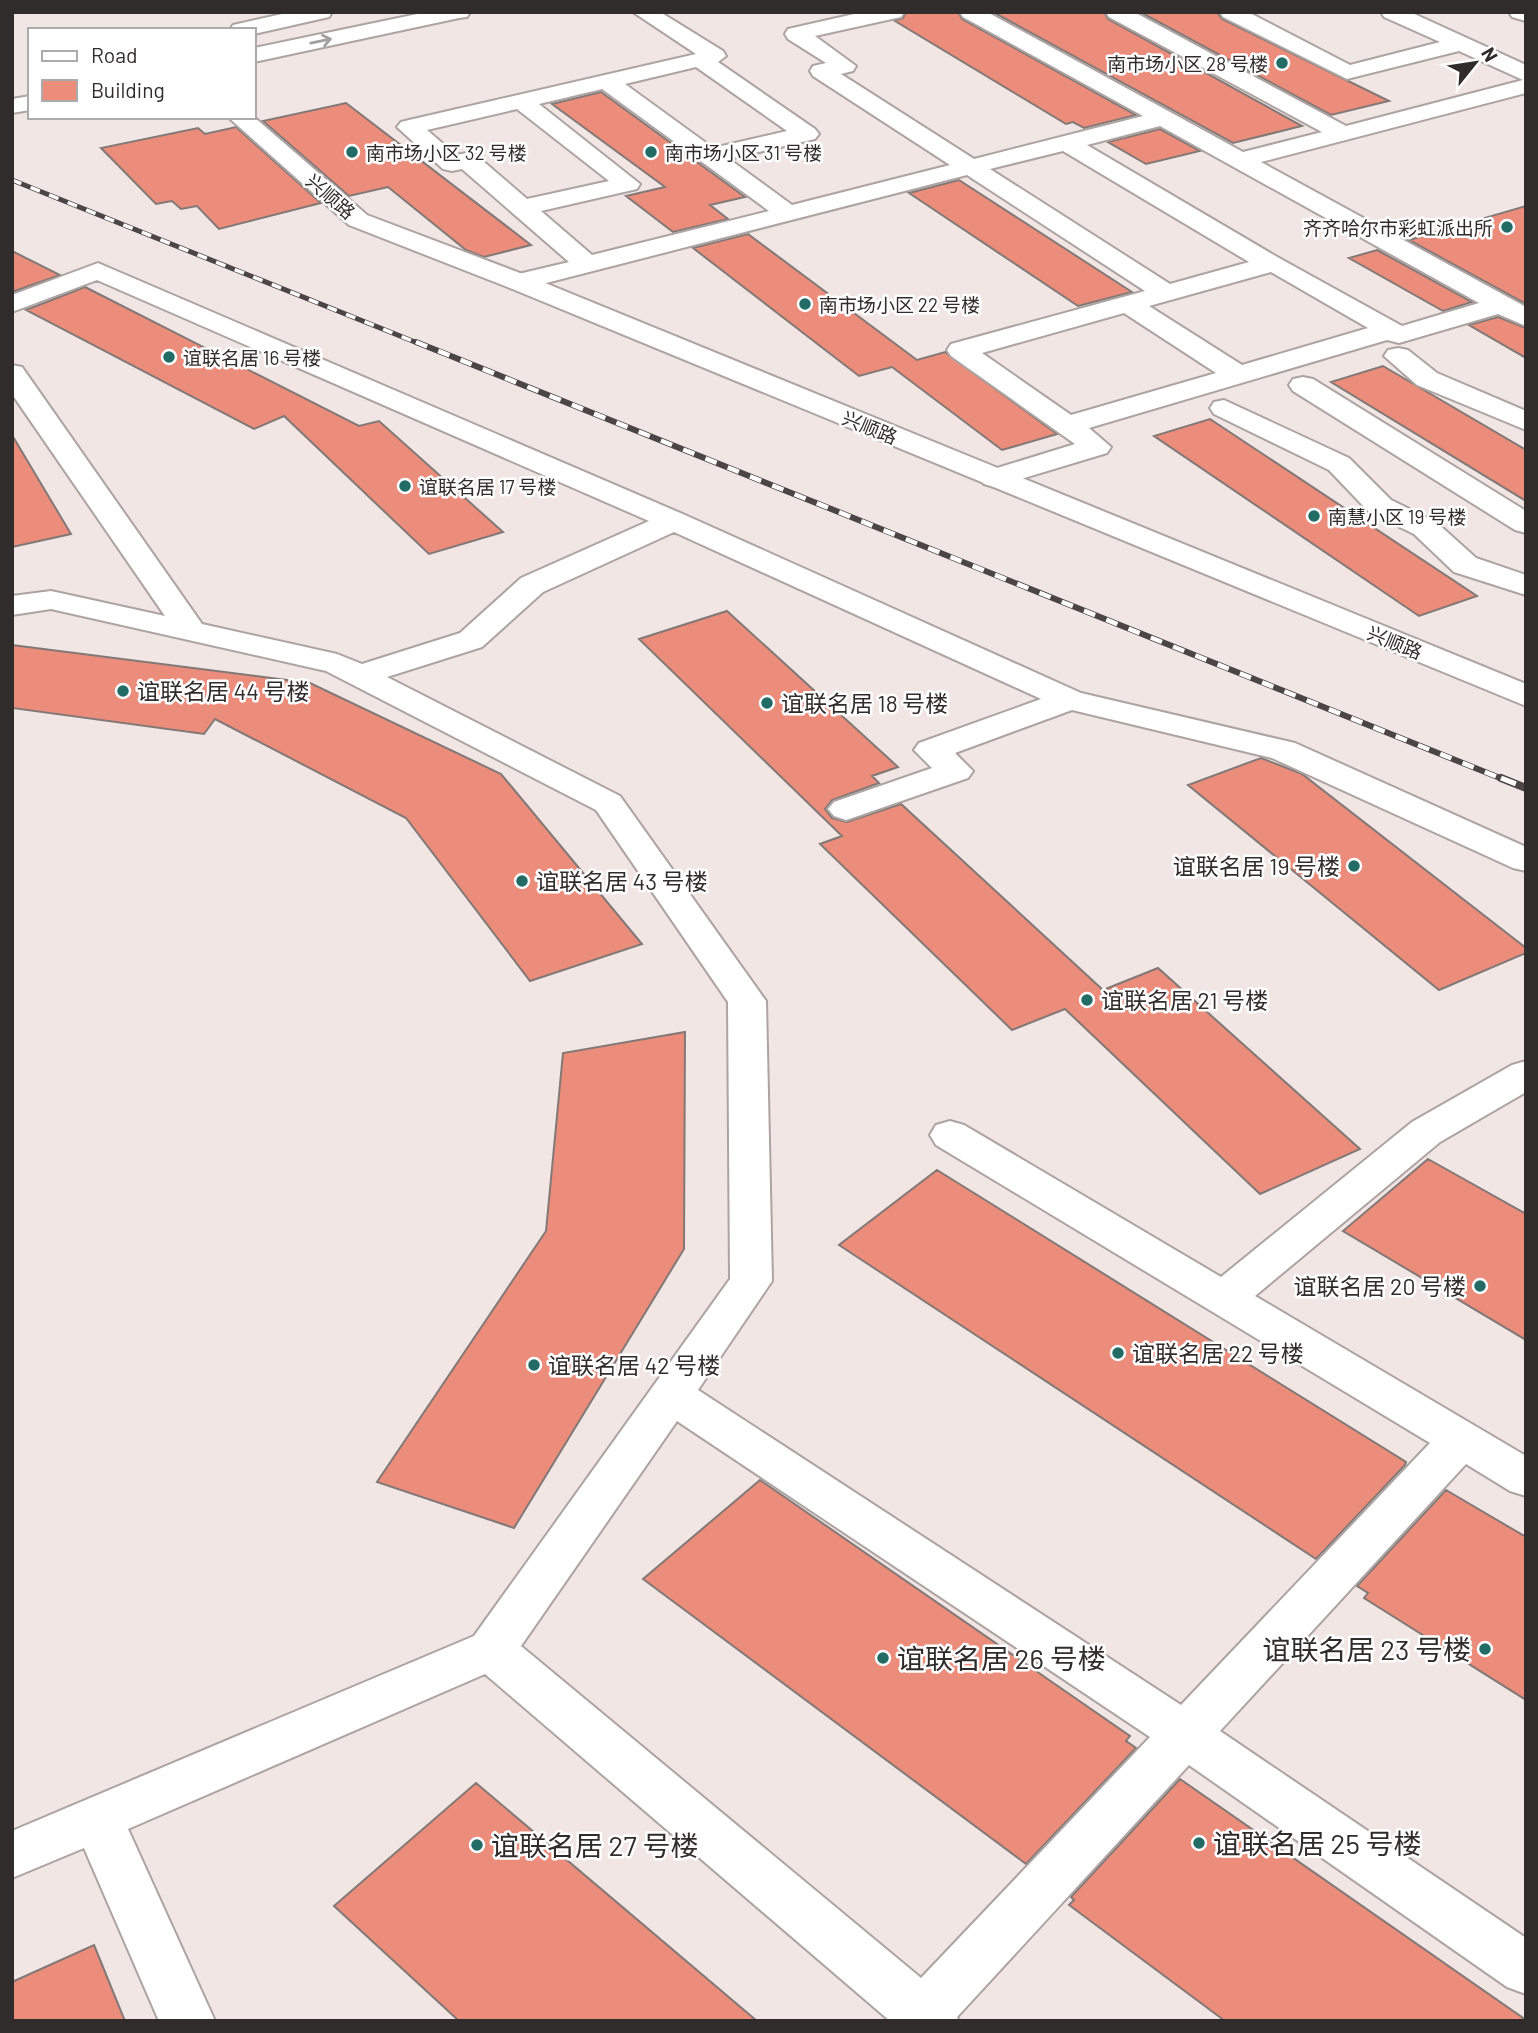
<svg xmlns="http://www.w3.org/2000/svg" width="1538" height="2033" viewBox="0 0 1538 2033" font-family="Barlow,'Noto Sans SC',sans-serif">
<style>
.building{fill:#ec8c7b;stroke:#827977;stroke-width:2}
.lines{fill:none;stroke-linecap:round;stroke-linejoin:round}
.minor-casing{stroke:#ada3a1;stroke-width:4}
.tertiary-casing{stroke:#ada3a1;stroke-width:4}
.primary-casing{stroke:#ada3a1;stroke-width:4}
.minor{fill:#fff;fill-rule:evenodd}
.tertiary{fill:#fff;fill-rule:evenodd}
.primary{fill:#fff;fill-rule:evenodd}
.rail-far2-casing{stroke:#4b4645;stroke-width:5}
.rail-far1-casing{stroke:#4b4645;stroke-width:6}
.rail-casing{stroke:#4b4645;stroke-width:8}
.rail-far2{stroke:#fff;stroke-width:3.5;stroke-dasharray:10;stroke-linecap:butt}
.rail-far1{stroke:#fff;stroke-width:4.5;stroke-dasharray:12;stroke-linecap:butt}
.rail{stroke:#fff;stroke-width:5;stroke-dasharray:16;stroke-linecap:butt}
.oneway{stroke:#a2a0a0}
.poi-dot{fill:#226c65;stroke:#fff;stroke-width:2.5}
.labels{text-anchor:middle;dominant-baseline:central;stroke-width:5;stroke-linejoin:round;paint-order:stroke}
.far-poi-label{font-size:19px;fill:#302c2c;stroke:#fff;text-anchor:start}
.far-street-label{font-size:19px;fill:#302c2c;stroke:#fff}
.poi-label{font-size:23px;fill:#302c2c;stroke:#fff;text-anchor:start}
.near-poi-label{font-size:28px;fill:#302c2c;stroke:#fff;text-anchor:start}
</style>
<rect width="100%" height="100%" fill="#f1e6e4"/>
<!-- building -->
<path class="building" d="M 906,12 L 958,12 L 962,19 L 1136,115 L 1084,128 L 1073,122 L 1066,124 L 895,21 L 903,18 Z
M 993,12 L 1104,12 L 1108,19 L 1302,126 L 1233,143 Z
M 1140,12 L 1217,12 L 1222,19 L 1389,101 L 1331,115 Z
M 601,92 L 745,197 L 710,205 L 728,219 L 673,232 L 626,196 L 665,187 L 552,104 Z
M 346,103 L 531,245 L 484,257 L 466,250 L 388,187 L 349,196 L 263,121 Z
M 236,127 L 321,203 L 219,229 L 197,206 L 181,209 L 172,201 L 156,204 L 101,148 L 198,128 L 205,134 Z
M 1160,129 L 1200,151 L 1146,164 L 1108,142 Z
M 959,180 L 1132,292 L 1078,306 L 909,193 Z
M 1526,206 L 1526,304 L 1409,240 Z
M 748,234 L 917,360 L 945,352 L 1057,434 L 1002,450 L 892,367 L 859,376 L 693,248 Z
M 1377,250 L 1472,302 L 1443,311 L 1349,258 Z
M 12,251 L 60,275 L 12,292 Z
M 85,287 L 359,426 L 379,421 L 503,532 L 429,554 L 284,416 L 254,429 L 26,310 Z
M 1498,317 L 1526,328 L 1526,358 L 1469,325 Z
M 1383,366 L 1526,450 L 1526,501 L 1331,382 Z
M 1210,419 L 1477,596 L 1419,616 L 1154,436 Z
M 12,435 L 71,534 L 12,547 Z
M 727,611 L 898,767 L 872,776 L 879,783 L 832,800 L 825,809 L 832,818 L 847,822 L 901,804 L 1103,990 L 1158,968 L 1360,1149 L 1260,1194 L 1065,1009 L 1012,1030 L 820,844 L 842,836 L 639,639 Z
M 12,645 L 310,683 L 501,774 L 642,944 L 530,981 L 406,818 L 215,719 L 204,734 L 12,708 Z
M 1261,758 L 1302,774 L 1526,948 L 1526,953 L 1439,990 L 1188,785 Z
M 685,1032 L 684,1249 L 514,1528 L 377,1482 L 546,1231 L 563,1053 Z
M 1428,1159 L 1526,1214 L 1526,1340 L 1343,1231 Z
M 937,1170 L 1406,1462 L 1405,1465 L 1316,1559 L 839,1245 Z
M 760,1480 L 1130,1736 L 1126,1741 L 1136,1748 L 1026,1864 L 643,1579 Z
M 1446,1490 L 1526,1537 L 1526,1700 L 1364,1598 L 1368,1593 L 1357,1586 Z
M 1180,1779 L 1526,2020 L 1526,2021 L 1225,2021 L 1069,1905 L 1074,1900 L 1071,1897 Z
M 476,1783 L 757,2021 L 459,2021 L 334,1906 Z
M 94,1945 L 125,2021 L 12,2021 L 12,1982 Z"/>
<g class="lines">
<defs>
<path id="minor" d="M 633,12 L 660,12 L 723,51 L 726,56 L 718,62 L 815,129 L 819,134 L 815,139 L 729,159 L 792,205 L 950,165 L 813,76 L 810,71 L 813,66 L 826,63 L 788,39 L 785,34 L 788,29 L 863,12 L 904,12 L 901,17 L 815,36 L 856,66 L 853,71 L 841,74 L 974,159 L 1143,116 L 963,17 L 960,12 L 987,12 L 1243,152 L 1322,132 L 1109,17 L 1106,12 L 1134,12 L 1346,126 L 1523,80 L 1459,51 L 1347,79 L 1223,17 L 1220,12 L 1248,12 L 1350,65 L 1440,42 L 1384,17 L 1381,12 L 1410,12 L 1526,65 L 1526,93 L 1261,162 L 1526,307 L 1526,326 L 1498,314 L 1399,343 L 1387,340 L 1089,428 L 1111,447 L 1107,453 L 1004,484 L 994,487 L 984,484 L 979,478 L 984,472 L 1075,444 L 951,356 L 947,350 L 951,344 L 1145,291 L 967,175 L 519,290 L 510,288 L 506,282 L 510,276 L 569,262 L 462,169 L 452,171 L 443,169 L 397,127 L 401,122 L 409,120 L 696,54 ZM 696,67 L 787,131 L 713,148 L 625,84 ZM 602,89 L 769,211 L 592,255 L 541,211 L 637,189 L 640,184 L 539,104 ZM 517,109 L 609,181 L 527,199 L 476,155 L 467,153 L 456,155 L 427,130 ZM 1160,126 L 1479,303 L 1402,326 L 1279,258 L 1087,145 ZM 1063,151 L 1249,262 L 1170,284 L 990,169 ZM 1271,272 L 1368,328 L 1242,365 L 1149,306 ZM 1124,313 L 1216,373 L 1071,415 L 982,353 Z
M 1509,12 L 1526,12 L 1526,21 L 1512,17 Z
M 98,263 L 685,515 L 1081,693 L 1295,743 L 1526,847 L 1526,871 L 1513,868 L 1272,758 L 1072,710 L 955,753 L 973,771 L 968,778 L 858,816 L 846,820 L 834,816 L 828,809 L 834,802 L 932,768 L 914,750 L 919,743 L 1041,699 L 674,532 L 543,592 L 482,647 L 387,677 L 620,796 L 766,1001 L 772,1281 L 698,1390 L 1181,1705 L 1430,1443 L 936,1145 L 930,1135 L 936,1125 L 950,1121 L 964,1125 L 1221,1277 L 1412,1122 L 1512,1065 L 1526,1061 L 1526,1092 L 1440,1142 L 1255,1296 L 1526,1456 L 1526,1496 L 1510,1491 L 1466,1464 L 1220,1731 L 1526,1938 L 1526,1994 L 1507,1987 L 1189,1765 L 957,2017 L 959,2021 L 890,2021 L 485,1674 L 128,1829 L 215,2021 L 159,2021 L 84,1848 L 12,1878 L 12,1831 L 474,1636 L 730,1279 L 728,1002 L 596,810 L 326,671 L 51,609 L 12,615 L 12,596 L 51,591 L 165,616 L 12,394 L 12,365 L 22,367 L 202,624 L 337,654 L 362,664 L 460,633 L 521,578 L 649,521 L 97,280 L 12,312 L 12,295 ZM 677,1421 L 1150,1737 L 921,1978 L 521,1646 Z
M 1398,348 L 1408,350 L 1437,373 L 1526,411 L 1526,430 L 1417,385 L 1384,356 L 1388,350 Z
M 1303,377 L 1313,379 L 1526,511 L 1526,533 L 1515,530 L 1293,391 L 1289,385 L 1293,379 Z
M 1224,400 L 1349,458 L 1391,500 L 1436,522 L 1476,558 L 1526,575 L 1526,595 L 1454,572 L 1414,534 L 1369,512 L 1329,470 L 1214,414 L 1210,408 L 1214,402 Z"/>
<path id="tertiary" d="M 228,117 L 254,117 L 367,215 L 528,276 L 1526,684 L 1526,706 L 510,288 L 349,225 Z"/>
<path id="primary" d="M 291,12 L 332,12 L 329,17 L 254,34 L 254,30 L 230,30 L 233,25 Z
M 427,12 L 470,12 L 467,17 L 459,18 L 254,62 L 254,48 Z
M 30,96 L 30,110 L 12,113 L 12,99 Z"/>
</defs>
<!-- minor casing -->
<use href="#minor" class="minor-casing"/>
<!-- tertiary casing -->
<use href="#tertiary" class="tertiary-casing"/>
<!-- primary casing -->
<use href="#primary" class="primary-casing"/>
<!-- minor -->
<use href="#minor" class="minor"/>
<!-- tertiary -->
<use href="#tertiary" class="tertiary"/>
<!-- primary -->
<use href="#primary" class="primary"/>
<defs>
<path id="rail-far2" d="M 12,180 L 420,344"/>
<path id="rail-far1" d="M 416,342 L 1505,780"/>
<path id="rail" d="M 1501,778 L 1526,788"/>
</defs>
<!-- rail-far2 casing -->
<use href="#rail-far2" class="rail-far2-casing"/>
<!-- rail-far1 casing -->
<use href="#rail-far1" class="rail-far1-casing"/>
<!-- rail casing -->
<use href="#rail" class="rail-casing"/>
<!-- rail-far2 -->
<use href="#rail-far2" class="rail-far2"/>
<!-- rail-far1 -->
<use href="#rail-far1" class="rail-far1"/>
<!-- rail -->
<use href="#rail" class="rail"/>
</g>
<!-- one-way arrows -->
<defs><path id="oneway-shaft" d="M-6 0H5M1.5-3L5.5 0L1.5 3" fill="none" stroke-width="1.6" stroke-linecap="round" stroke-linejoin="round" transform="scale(1.75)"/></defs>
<use class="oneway" href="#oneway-shaft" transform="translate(321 41) rotate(-12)"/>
<!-- markers -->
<g class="poi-dot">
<circle cx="1282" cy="63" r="7"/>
<circle cx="352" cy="152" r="7"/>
<circle cx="651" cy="152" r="7"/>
<circle cx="1507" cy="227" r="7"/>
<circle cx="805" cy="304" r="7"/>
<circle cx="169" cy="357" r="7"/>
<circle cx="405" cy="486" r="7"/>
<circle cx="1314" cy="516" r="7"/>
<circle cx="123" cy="691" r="7"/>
<circle cx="767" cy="703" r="7"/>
<circle cx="1354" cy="866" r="7"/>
<circle cx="522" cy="881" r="7"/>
<circle cx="1087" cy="1000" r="7"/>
<circle cx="1480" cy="1286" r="7"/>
<circle cx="1118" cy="1353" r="7"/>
<circle cx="534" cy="1365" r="7"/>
<circle cx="1485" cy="1649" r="7"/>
<circle cx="883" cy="1658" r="7"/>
<circle cx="1199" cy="1843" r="7"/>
<circle cx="477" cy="1845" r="7"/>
</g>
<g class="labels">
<!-- far-poi labels -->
<g class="far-poi-label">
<text x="1268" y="63" text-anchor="end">南市场小区 28 号楼</text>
<text x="366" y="152">南市场小区 32 号楼</text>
<text x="665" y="152">南市场小区 31 号楼</text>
<text x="1493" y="227" text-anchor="end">齐齐哈尔市彩虹派出所</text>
<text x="819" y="304">南市场小区 22 号楼</text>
<text x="183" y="357">谊联名居 16 号楼</text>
<text x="419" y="486">谊联名居 17 号楼</text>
<text x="1328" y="516">南慧小区 19 号楼</text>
</g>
<!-- far-street labels -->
<g class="far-street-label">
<text transform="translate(331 196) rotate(41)">兴顺路</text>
<text transform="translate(870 427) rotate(22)">兴顺路</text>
<text transform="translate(1395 642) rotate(22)">兴顺路</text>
</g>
<!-- poi labels -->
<g class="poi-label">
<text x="137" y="691">谊联名居 44 号楼</text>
<text x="781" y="703">谊联名居 18 号楼</text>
<text x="1340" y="866" text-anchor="end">谊联名居 19 号楼</text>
<text x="536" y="881">谊联名居 43 号楼</text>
<text x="1101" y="1000">谊联名居 21 号楼</text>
<text x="1466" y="1286" text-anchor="end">谊联名居 20 号楼</text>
<text x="1132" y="1353">谊联名居 22 号楼</text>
<text x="548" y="1365">谊联名居 42 号楼</text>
</g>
<!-- near-poi labels -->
<g class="near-poi-label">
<text x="1471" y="1649" text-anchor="end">谊联名居 23 号楼</text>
<text x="897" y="1658">谊联名居 26 号楼</text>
<text x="1213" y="1843">谊联名居 25 号楼</text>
<text x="491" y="1845">谊联名居 27 号楼</text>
</g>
</g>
<!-- border -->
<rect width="1538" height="2033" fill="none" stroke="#302c2c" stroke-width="28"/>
<!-- legend -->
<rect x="28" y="28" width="228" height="91" fill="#ffffff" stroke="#acabab" stroke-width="2"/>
<rect x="42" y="51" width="35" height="10" fill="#ffffff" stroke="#acabab" stroke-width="2"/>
<text x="91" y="63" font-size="21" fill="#302c2c">Road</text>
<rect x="42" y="80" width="35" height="21" fill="#ec8c7b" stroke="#acabab" stroke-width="2"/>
<text x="91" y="98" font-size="21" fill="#302c2c">Building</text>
<!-- north arrow -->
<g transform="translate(1475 63) rotate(60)" stroke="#ffffff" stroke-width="5" paint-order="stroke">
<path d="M0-5L12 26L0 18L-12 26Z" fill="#302c2c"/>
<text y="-10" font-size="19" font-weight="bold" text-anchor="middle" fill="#302c2c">N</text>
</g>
</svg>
